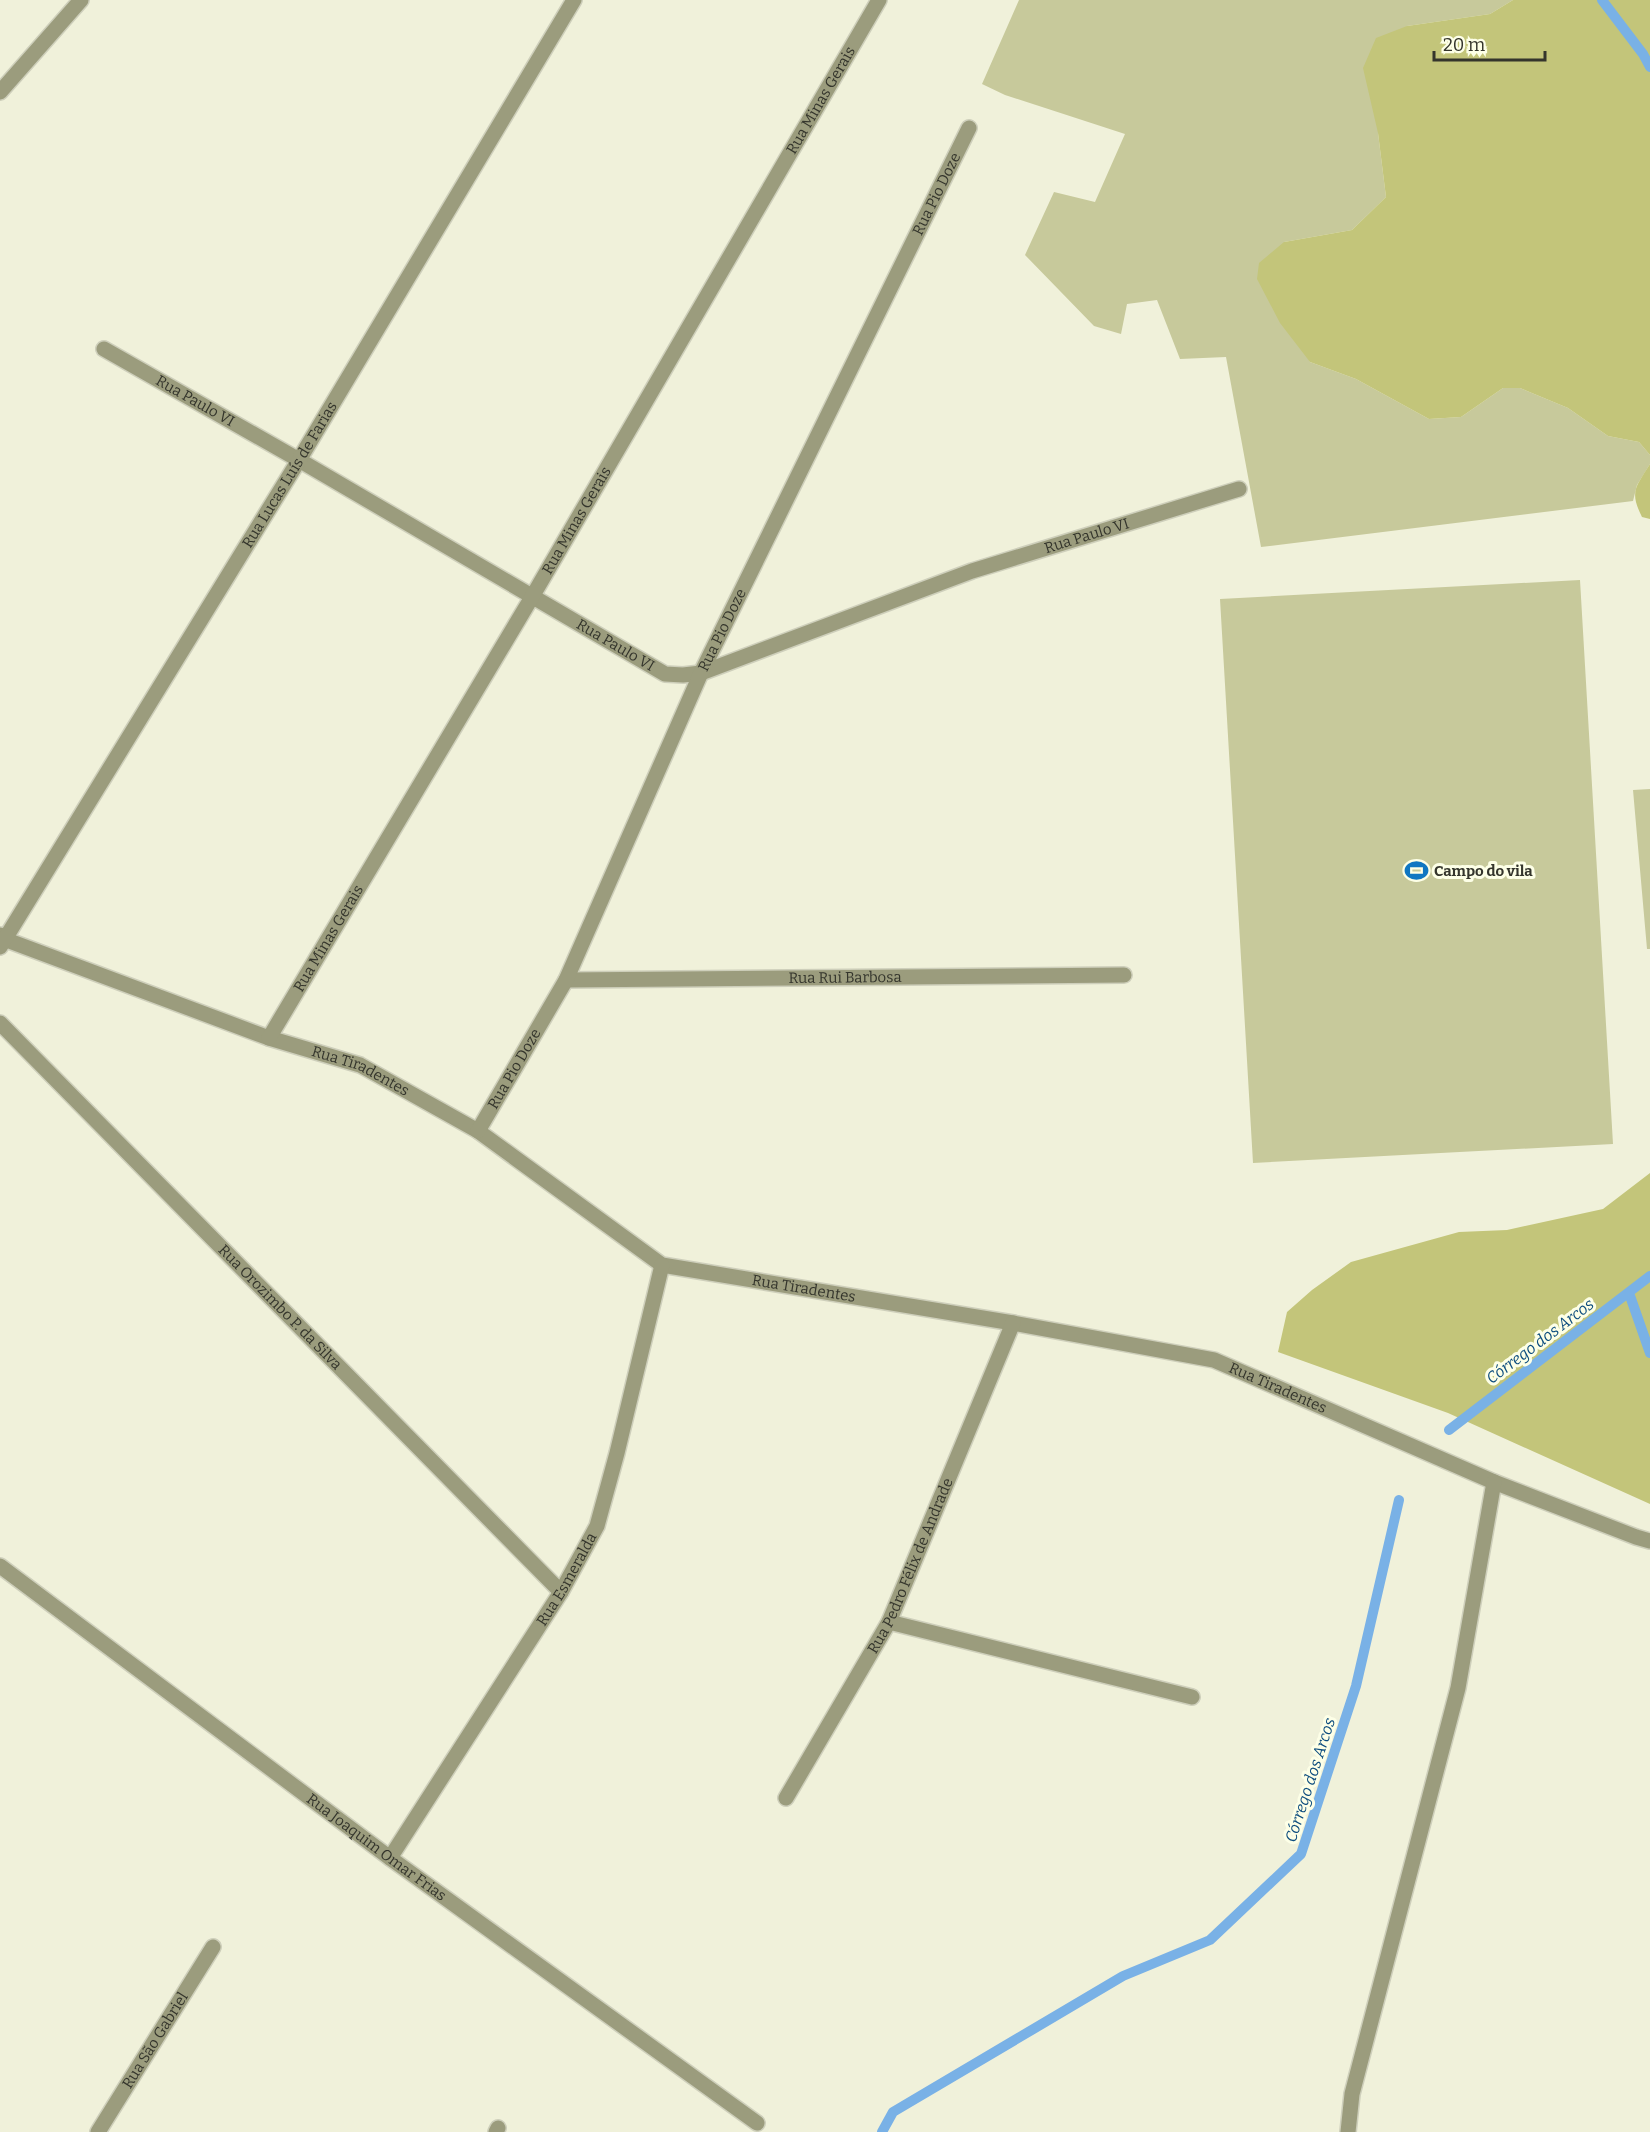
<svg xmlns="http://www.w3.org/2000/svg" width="1650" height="2132" viewBox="0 0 1650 2132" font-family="Bitter,serif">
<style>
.green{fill:#c7c99b}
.forest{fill:#c3c57a}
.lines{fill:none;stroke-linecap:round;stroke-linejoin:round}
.stream{stroke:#79b1e6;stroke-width:10}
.minor-casing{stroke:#cecfbb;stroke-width:18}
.minor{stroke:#9b9c7d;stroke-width:15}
.labels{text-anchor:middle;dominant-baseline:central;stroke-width:6;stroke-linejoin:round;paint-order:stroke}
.street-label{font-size:15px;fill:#34352c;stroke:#fdffe7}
.poi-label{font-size:15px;font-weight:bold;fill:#34352c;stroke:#fdffe7;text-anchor:start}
.water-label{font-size:16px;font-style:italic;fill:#0d4d7e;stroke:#fdffe7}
</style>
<rect width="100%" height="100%" fill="#f0f1da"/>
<!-- green -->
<path class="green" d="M 1019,0 L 1513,0 L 1490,14 L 1407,26 L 1378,133 L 1386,197 L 1352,230 L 1284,242 L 1310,362 L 1356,379 L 1429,419 L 1461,417 L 1503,388 L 1520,388 L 1568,408 L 1608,436 L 1639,442 L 1650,455 L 1650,464 L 1637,485 L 1633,501 L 1261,547 L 1226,357 L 1180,359 L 1157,300 L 1127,304 L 1121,334 L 1094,326 L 1025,255 L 1054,192 L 1095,202 L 1125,134 L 1005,95 L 982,84 Z
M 1580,580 L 1613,1144 L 1253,1163 L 1220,599 Z
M 1650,789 L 1650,949 L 1647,949 L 1633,790 Z"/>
<!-- forest -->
<path class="forest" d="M 1513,0 L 1650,0 L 1650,455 L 1639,442 L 1608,436 L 1568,408 L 1520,388 L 1503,388 L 1461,417 L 1429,419 L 1356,379 L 1310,362 L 1280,323 L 1257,279 L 1259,263 L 1284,242 L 1352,230 L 1386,197 L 1378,133 L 1363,68 L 1376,38 L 1407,26 L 1490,14 Z
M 1650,464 L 1650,519 L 1642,517 C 1629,491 1636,487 1650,464 Z
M 1650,1173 L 1650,1504 L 1448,1413 L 1278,1352 L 1287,1312 L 1312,1290 L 1351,1262 L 1459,1232 L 1507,1230 L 1603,1209 Z"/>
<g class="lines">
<!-- stream -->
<path class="stream" d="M 1602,0 L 1643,54 L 1650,67
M 1629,1293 L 1650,1353
M 1449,1430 L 1650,1276
M 882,2132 L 893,2112 L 1123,1976 L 1210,1940 L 1301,1854 L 1356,1686 L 1399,1500"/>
<defs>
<g id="minor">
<path d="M 0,92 L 81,0"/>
<path id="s1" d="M 104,349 L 299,460 L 665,674 L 683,675 L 701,673 L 972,571 L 1239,489"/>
<path id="s2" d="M 0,935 L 4,939 L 269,1038 L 360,1065 L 478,1131 L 662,1265 L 1013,1323 L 1214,1360 L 1494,1482 L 1636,1537 L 1650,1541"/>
<path id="s3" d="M 0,947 L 299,460 L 574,0"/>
<path id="s4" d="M 566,980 L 1124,975"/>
<path id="s5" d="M 0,1023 L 561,1592"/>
<path id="s6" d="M 269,1038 L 532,597 L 879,0"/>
<path id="s7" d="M 478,1131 L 566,980 L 701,673 L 969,128"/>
<path id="s8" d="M 0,1566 L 390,1858 L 757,2123"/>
<path d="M 889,1622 L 1192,1697"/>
<path id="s9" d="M 786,1798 L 889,1622 L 1013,1323"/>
<path id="s10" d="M 390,1858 L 561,1592 L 597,1526 L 617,1453 L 662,1265"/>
<path id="s11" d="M 98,2132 L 213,1947"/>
<path d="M 496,2132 L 498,2128"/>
<path d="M 1348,2132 L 1352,2094 L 1458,1688 L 1494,1482"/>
</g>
</defs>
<!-- minor casing -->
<use href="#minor" class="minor-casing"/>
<!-- minor -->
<use href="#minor" class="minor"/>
</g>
<!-- icons -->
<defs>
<symbol id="stadium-bare" viewBox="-9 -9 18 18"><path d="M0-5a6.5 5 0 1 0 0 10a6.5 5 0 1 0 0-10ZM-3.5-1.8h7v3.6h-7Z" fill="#1077c2" stroke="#fdffe7" stroke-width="2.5" paint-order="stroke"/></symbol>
</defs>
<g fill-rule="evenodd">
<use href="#stadium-bare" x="1400" y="854" width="33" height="33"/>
</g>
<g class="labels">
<!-- street labels -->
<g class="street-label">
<text stroke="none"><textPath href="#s6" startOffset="1088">Rua Minas Gerais</textPath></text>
<text stroke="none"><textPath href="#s7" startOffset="1044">Rua Pio Doze</textPath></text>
<text stroke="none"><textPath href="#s1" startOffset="105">Rua Paulo VI</textPath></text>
<text stroke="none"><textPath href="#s3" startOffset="554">Rua Lucas Luís de Farias</textPath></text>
<text stroke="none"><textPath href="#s6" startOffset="602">Rua Minas Gerais</textPath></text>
<text stroke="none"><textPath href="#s1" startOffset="1094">Rua Paulo VI</textPath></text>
<text stroke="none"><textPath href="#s7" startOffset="558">Rua Pio Doze</textPath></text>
<text stroke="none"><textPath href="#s1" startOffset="591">Rua Paulo VI</textPath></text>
<text stroke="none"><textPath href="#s6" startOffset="116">Rua Minas Gerais</textPath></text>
<text stroke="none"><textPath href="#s4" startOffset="279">Rua Rui Barbosa</textPath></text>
<text stroke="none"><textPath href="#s7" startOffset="72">Rua Pio Doze</textPath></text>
<text stroke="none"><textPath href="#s2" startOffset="386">Rua Tiradentes</textPath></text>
<text stroke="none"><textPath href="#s2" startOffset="890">Rua Tiradentes</textPath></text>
<text stroke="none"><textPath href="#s5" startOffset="399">Rua Orozimbo P. da Silva</textPath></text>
<text stroke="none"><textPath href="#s2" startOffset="1376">Rua Tiradentes</textPath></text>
<text stroke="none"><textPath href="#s9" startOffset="264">Rua Pedro Félix de Andrade</textPath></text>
<text stroke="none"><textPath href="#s10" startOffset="330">Rua Esmeralda</textPath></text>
<text stroke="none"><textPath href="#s8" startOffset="470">Rua Joaquim Omar Frias</textPath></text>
<text stroke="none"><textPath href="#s11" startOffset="108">Rua São Gabriel</textPath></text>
</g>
<!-- poi labels -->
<g class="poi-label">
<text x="1434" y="871">Campo do vila</text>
</g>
<!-- water labels -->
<g class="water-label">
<text transform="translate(1540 1341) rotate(-37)">Córrego dos Arcos</text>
<text transform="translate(1310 1780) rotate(-72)">Córrego dos Arcos</text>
</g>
</g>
<!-- scale -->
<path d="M1434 51v9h111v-9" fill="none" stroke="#34352c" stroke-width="3"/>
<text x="1443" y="51" font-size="18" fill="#34352c" stroke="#fdffe7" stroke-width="4.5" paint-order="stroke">20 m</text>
</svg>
